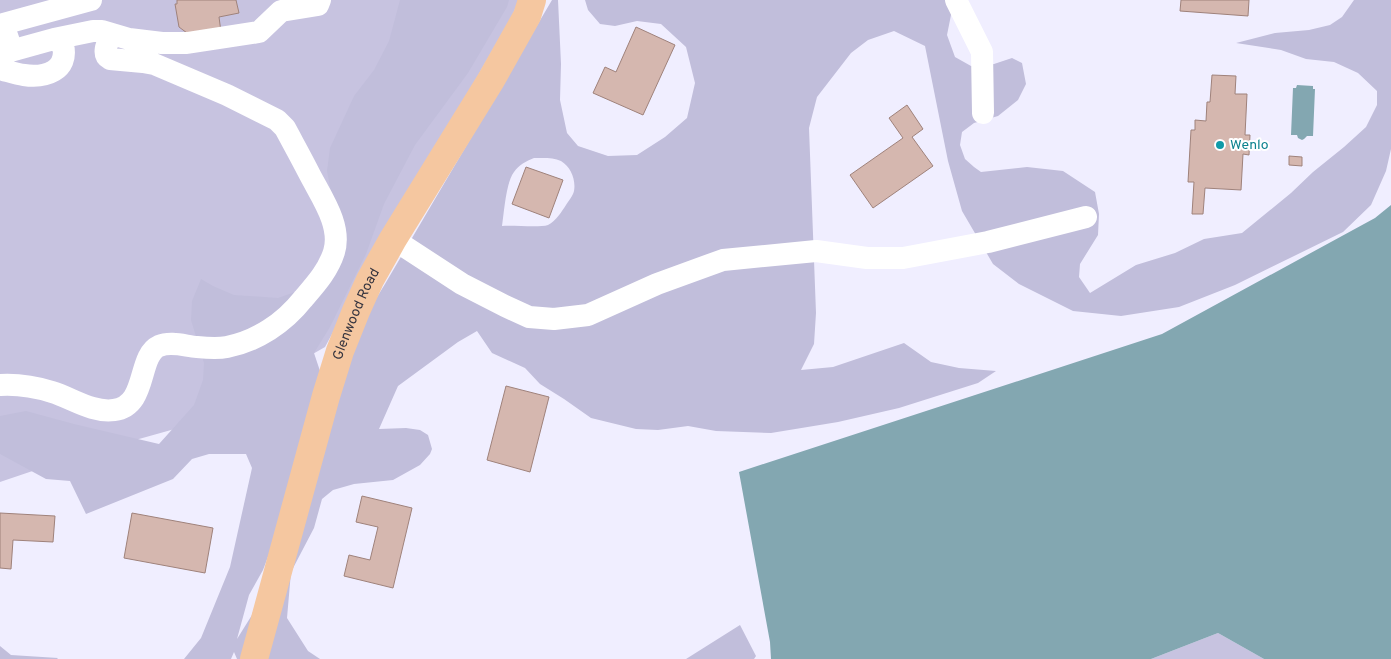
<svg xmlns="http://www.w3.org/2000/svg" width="1391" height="659" viewBox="0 0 1391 659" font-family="Overpass,sans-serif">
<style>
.green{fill:#c7c3e0}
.forest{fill:#c1bedb;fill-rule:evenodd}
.water{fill:#83a7b1}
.building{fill:#d5b7af;stroke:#9f827b}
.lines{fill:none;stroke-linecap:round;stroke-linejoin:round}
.minor{stroke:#fff;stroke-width:22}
.major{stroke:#f5c7a0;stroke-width:28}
.culture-dot{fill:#0f9aa8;stroke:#fff;stroke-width:2}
.labels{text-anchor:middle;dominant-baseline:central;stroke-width:4;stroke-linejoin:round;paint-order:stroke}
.culture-label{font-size:14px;fill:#0d838f;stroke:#fff;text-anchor:start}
.street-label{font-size:14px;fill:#36353f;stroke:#fff}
</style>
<rect width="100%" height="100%" fill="#f0eeff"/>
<!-- green -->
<path class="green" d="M 0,0 L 519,0 L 512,16 L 370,264 L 325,347 L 189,425 L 71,458 L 0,482 Z
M 1218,633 L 1264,659 L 1151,659 Z"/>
<!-- forest -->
<path class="forest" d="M 400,0 L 509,0 L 507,7 L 468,73 L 415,145 L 384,204 L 366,254 L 330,327 L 314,353 L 322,377 L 363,320 L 385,284 L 552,0 L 558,0 L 561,64 L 560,100 L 567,133 L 578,146 L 608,156 L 637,155 L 665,137 L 687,118 L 695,83 L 686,47 L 661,24 L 637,21 L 615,26 L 600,24 L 588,10 L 585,0 L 954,0 L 947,35 L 955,57 L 971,66 L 994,64 L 1012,58 L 1022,63 L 1026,84 L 1018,100 L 998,116 L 974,123 L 962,132 L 960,145 L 965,159 L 974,167 L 981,172 L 1027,167 L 1063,171 L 1095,192 L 1099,214 L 1098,235 L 1080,264 L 1079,277 L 1090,293 L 1136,265 L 1175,253 L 1204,239 L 1242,233 L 1291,193 L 1313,172 L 1344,147 L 1366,127 L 1377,105 L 1377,91 L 1358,73 L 1334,62 L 1306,59 L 1281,50 L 1236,43 L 1275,33 L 1309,30 L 1330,25 L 1342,17 L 1354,0 L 1391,0 L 1391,149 L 1386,171 L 1371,205 L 1343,232 L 1235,285 L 1179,307 L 1121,316 L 1073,311 L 1019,284 L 993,264 L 962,211 L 948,161 L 925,46 L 894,31 L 868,40 L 851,53 L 817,97 L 809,128 L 816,313 L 814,344 L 801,370 L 833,367 L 904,343 L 931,362 L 959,368 L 996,371 L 978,383 L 899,408 L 838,422 L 771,433 L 716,431 L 688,426 L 658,430 L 636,429 L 591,418 L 564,399 L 540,384 L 525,368 L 492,353 L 477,331 L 458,342 L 398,386 L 379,429 L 406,428 L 420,430 L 428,435 L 432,449 L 430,454 L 420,465 L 393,480 L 354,484 L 333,490 L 322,499 L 314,528 L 291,572 L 287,618 L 308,651 L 320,659 L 237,659 L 234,652 L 231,659 L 184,659 L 201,638 L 230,567 L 252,468 L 246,454 L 209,454 L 192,459 L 173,479 L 86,514 L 70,481 L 46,479 L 0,454 L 0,416 L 26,411 L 74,424 L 159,444 L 194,405 L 203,380 L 204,363 L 191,320 L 192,301 L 201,279 L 213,286 L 234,295 L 278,298 L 298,291 L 318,273 L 330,239 L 332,197 L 327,171 L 330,148 L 354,96 L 374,70 L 389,41 ZM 534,158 C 542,158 553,157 561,161 C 571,167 576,180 574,191 C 573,196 569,200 566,205 C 562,211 556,221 548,225 C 539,228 514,225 502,226 C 504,213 506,182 514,172 C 519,165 526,161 534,158 ZM 280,525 L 252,615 L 237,639 L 249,595 L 263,570 Z
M 740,625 L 756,656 L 754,659 L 686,659 Z
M 0,646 L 11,655 L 58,658 L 57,659 L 0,659 Z"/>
<!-- water -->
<path class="water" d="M 1297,85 L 1313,86 L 1313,89 L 1315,89 L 1313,136 L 1307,136 L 1304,139 L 1302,140 L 1298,138 L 1297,135 L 1291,135 L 1293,88 L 1296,88 Z
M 1391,205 L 1391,659 L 1264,659 L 1218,633 L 1151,659 L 771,659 L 770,642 L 739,472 L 1162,334 L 1375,218 Z"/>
<!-- building -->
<path class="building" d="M 177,0 L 236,0 L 239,13 L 219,17 L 221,32 L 191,36 L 179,27 L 175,4 L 177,4 Z
M 1181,0 L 1249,0 L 1248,16 L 1180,11 Z
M 636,27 L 675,45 L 643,115 L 593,93 L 605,67 L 616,72 Z
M 1212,75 L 1236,76 L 1235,94 L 1247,94 L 1245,135 L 1250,135 L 1249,155 L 1243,154 L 1241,190 L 1205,188 L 1203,214 L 1192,214 L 1194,182 L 1188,182 L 1191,130 L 1195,130 L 1195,120 L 1206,121 L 1207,102 L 1210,102 Z
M 907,105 L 923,129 L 912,137 L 933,166 L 873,208 L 850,175 L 903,138 L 889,118 Z
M 1289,156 L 1302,157 L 1302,166 L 1289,165 Z
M 526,167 L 563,180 L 549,218 L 512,204 Z
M 506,386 L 549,397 L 530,472 L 487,460 Z
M 362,496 L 412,508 L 393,588 L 344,576 L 349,555 L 370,560 L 378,527 L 356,522 Z
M 0,513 L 55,516 L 53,542 L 13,540 L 11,569 L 0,568 Z
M 132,513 L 213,528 L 205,573 L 124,558 Z"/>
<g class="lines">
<!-- minor -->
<path class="minor" d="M 956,0 L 982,52 L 983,113
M 54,39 L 93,31 L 102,31 L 129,39 L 162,43 L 187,43 L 259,32 L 281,11 L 318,5 L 320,0
M 12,50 L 3,24 L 91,0
M 0,54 L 54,39 L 63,45 C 69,71 45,78 24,75 C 16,74 8,71 0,69
M 393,239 L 462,284 L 505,306 L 529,317 L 554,319 L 588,315 L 657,284 L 723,260 L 816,251 L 867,258 L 903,258 L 988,242 L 1086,217
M 0,385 C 17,384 36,387 52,392 C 72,398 92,413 114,410 C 148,406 137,356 159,346 C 171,341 185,346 197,347 C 207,348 217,349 227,347 C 257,341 284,323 303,299 C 315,285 328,271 334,252 C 342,226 322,198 310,175 C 302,159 293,143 285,128 L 277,120 L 227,95 L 154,64 L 143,62 L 110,59 C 101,54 108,42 111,35"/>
<!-- major -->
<path class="major" id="s1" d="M 254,659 L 326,396 L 340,351 L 356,311 L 370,280 L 393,239 L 491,80 L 527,16 L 532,0"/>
</g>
<!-- markers -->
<circle class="culture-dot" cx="1220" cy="145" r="5"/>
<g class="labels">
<!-- culture labels -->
<g class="culture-label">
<text x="1230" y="145">Wenlo</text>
</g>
<!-- street labels -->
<g class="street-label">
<text stroke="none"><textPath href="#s1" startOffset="360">Glenwood Road</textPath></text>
</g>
</g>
</svg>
